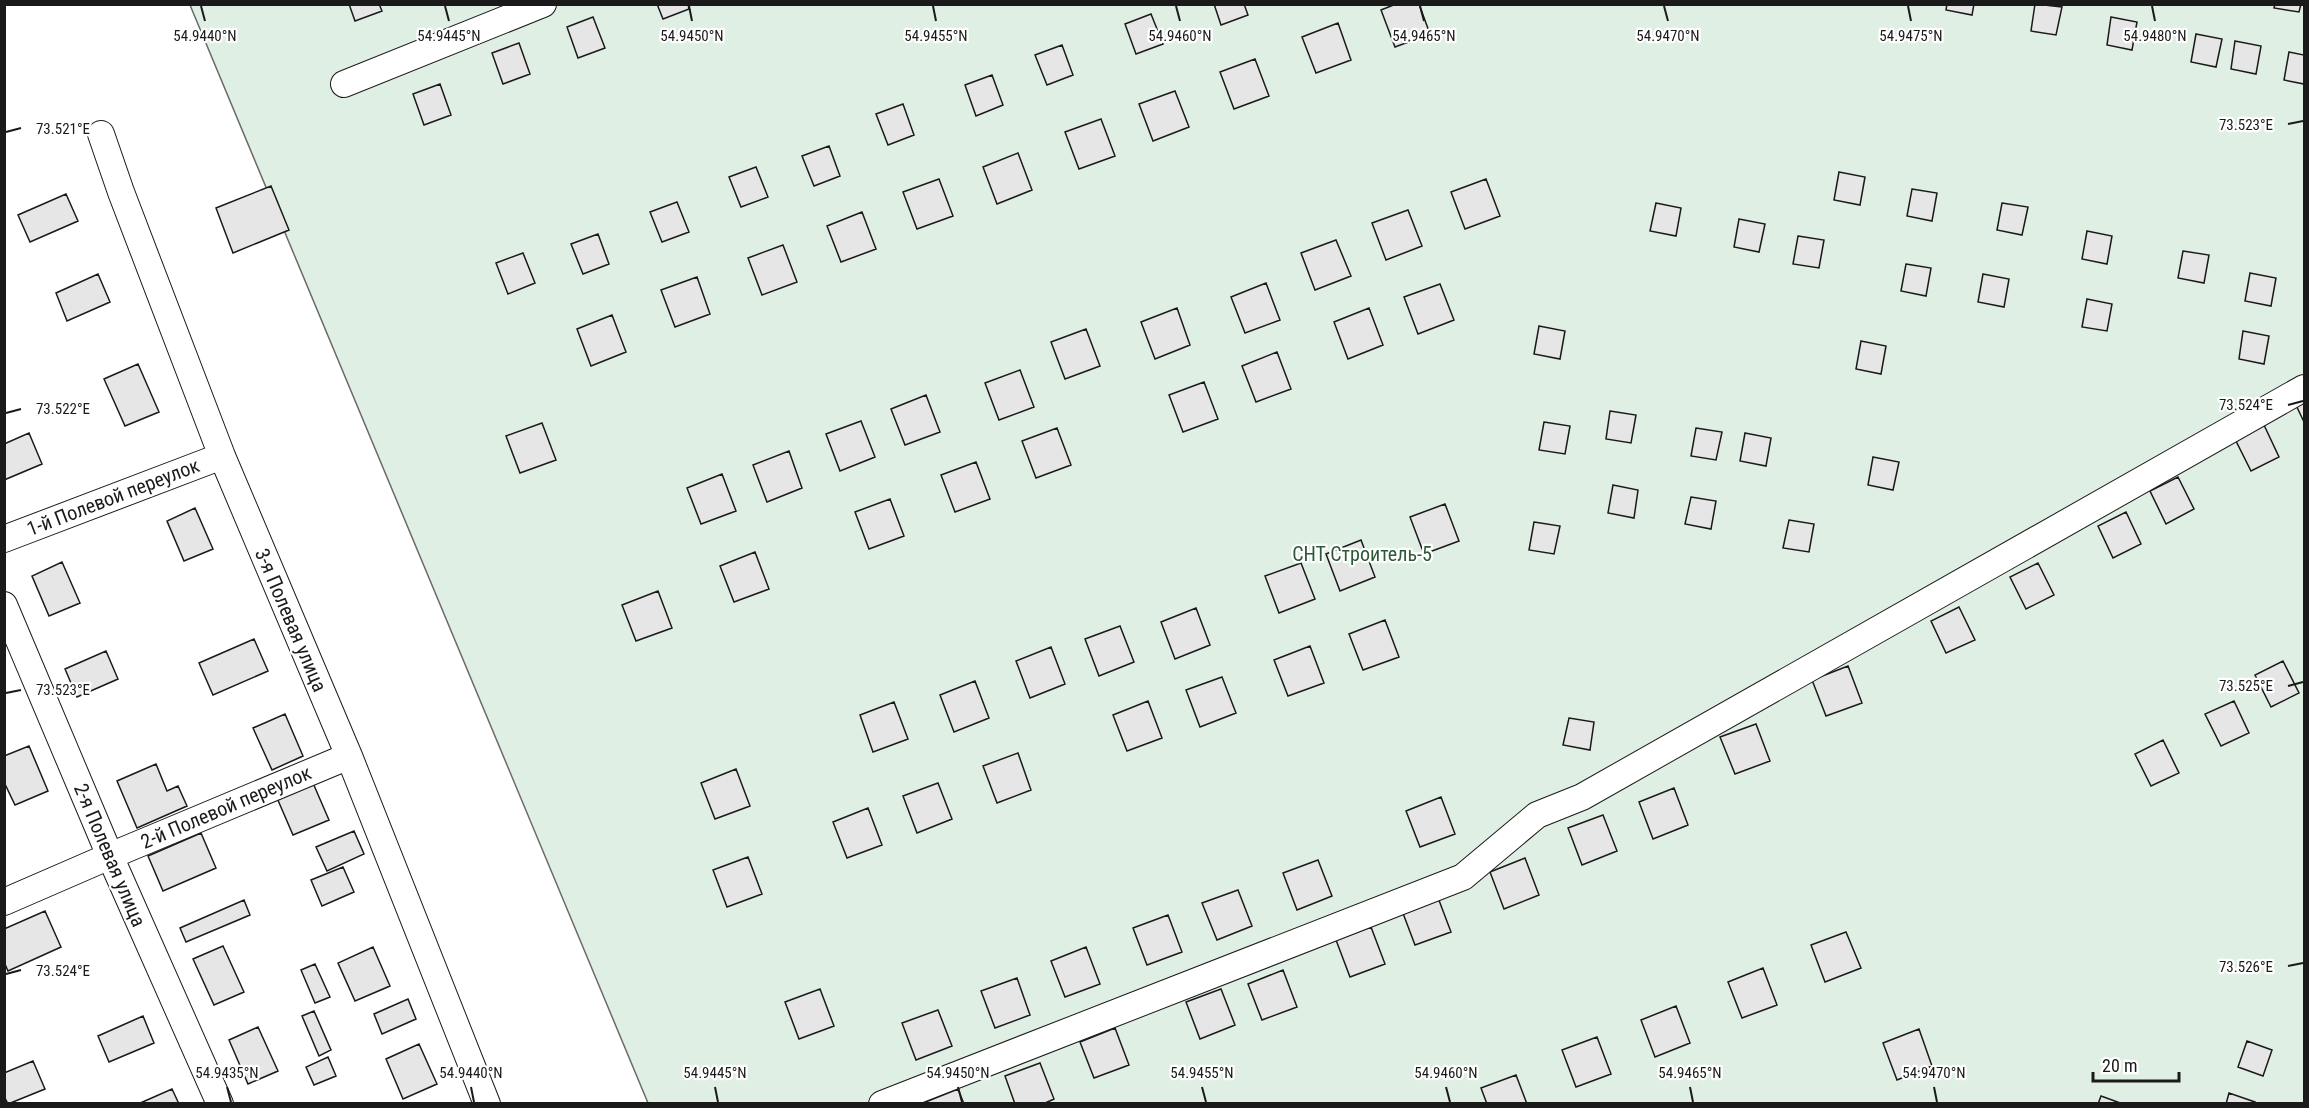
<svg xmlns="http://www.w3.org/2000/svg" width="2309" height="1108" viewBox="0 0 2309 1108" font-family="'Roboto Condensed',sans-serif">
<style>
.green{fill:#e0efe3;stroke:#6a6a6a;stroke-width:1.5}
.building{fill:#e6e6e6;stroke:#1a1a1a;stroke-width:1.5}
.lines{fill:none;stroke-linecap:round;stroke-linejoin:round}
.street-casing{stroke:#1a1a1a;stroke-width:28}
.street{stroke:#fff;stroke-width:26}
.ticks{fill:none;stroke:#1a1a1a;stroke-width:2}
.labels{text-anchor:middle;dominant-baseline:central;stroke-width:4.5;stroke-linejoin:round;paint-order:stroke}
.street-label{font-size:20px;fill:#1a1a1a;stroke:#fff}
.park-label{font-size:20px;fill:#2b5a34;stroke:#fff}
.ticks-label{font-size:15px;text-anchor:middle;fill:#1a1a1a;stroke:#fff;stroke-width:4.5;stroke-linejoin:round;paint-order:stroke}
</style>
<rect width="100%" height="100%" fill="#fff"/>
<!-- green -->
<path class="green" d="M 190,5 L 2304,5 L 2304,1103 L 648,1103 Z"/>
<!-- building -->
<path class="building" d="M 349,4 L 379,4 L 382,11 L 355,21 Z
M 657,4 L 688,4 L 689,9 L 663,19 Z
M 1214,4 L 1244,4 L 1248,15 L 1221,25 Z
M 1396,4 L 1419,4 L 1430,34 L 1395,47 L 1381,10 Z
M 1947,4 L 1974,4 L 1972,15 L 1946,10 Z
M 2035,4 L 2062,7 L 2056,35 L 2031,31 Z
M 2275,4 L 2301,4 L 2299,12 L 2274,8 Z
M 1151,14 L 1163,44 L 1136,54 L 1125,24 Z
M 593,17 L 605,48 L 578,58 L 567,27 Z
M 2111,17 L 2137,22 L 2132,50 L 2107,45 Z
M 1338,23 L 1351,60 L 1316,73 L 1302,37 Z
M 2196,34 L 2222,39 L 2216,67 L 2191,62 Z
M 2235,41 L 2261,46 L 2256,74 L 2231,69 Z
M 519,43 L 530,74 L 503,84 L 492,53 Z
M 1062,45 L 1073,75 L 1047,85 L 1035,55 Z
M 2289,52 L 2304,55 L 2304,84 L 2284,80 Z
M 1255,59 L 1269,96 L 1234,109 L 1220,72 Z
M 992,75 L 1003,105 L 976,116 L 965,85 Z
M 440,84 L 451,115 L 424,125 L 413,94 Z
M 1175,91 L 1189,127 L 1153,141 L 1139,104 Z
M 903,104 L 914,135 L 888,145 L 876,114 Z
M 1101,119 L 1115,156 L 1079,169 L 1065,132 Z
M 829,146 L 840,176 L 814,186 L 802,156 Z
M 1018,153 L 1032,190 L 997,204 L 983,167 Z
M 756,167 L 768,197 L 741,207 L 729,177 Z
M 1839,172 L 1865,177 L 1860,205 L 1834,200 Z
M 939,179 L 953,216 L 917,229 L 903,192 Z
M 1486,179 L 1500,216 L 1465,229 L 1451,192 Z
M 271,186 L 289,230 L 233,253 L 216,208 Z
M 1912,189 L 1937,193 L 1932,221 L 1907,216 Z
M 66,194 L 78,221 L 30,242 L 18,215 Z
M 677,202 L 689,232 L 662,242 L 650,212 Z
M 1656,203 L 1681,208 L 1676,236 L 1650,231 Z
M 2002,203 L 2028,207 L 2022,235 L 1997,230 Z
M 1408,210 L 1422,246 L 1386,260 L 1372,223 Z
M 862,212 L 876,249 L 841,262 L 827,226 Z
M 1739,219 L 1765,224 L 1759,252 L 1734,247 Z
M 2087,231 L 2112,236 L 2107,264 L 2082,259 Z
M 598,234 L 609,264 L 583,274 L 571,244 Z
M 1798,236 L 1824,240 L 1819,268 L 1793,264 Z
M 1336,240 L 1351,276 L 1315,290 L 1301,253 Z
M 783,245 L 797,282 L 762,295 L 748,258 Z
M 2183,251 L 2209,255 L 2204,283 L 2178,278 Z
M 523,253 L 535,283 L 508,294 L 496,263 Z
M 1906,264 L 1931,268 L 1926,296 L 1901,291 Z
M 2250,273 L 2276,278 L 2271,306 L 2245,301 Z
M 98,274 L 110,302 L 67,321 L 56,293 Z
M 1983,274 L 2009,279 L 2004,307 L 1978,302 Z
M 697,277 L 710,314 L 675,327 L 661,290 Z
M 1266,283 L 1280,320 L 1245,333 L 1231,297 Z
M 1440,284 L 1454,320 L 1418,334 L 1404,297 Z
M 2087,299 L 2112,304 L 2107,331 L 2082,327 Z
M 1177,308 L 1190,345 L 1155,359 L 1141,322 Z
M 1369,308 L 1383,345 L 1348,359 L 1334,322 Z
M 612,315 L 626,352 L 591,366 L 577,329 Z
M 1539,326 L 1565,331 L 1560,359 L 1534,354 Z
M 1086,329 L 1100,366 L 1065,379 L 1051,342 Z
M 2243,331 L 2269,336 L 2264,364 L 2239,359 Z
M 1861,341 L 1886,346 L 1881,374 L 1856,369 Z
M 1277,352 L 1291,389 L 1256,402 L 1242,366 Z
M 138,364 L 159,412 L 125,426 L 104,379 Z
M 1020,370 L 1034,407 L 999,420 L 985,383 Z
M 1204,382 L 1218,419 L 1183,432 L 1169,395 Z
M 926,395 L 940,432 L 905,445 L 891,409 Z
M 2304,398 L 2304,422 L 2295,403 Z
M 1610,411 L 1636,415 L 1631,443 L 1606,439 Z
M 861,421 L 875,457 L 840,471 L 826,434 Z
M 1544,422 L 1570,426 L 1565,454 L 1539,450 Z
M 542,423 L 556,460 L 520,473 L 506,436 Z
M 2264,425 L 2279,457 L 2251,471 L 2235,439 Z
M 1057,428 L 1071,465 L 1036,478 L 1022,441 Z
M 1696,428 L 1722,432 L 1716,460 L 1691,456 Z
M 29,433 L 42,464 L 4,480 L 4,444 Z
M 1745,433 L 1771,438 L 1766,466 L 1740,461 Z
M 789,451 L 802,488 L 767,502 L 753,465 Z
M 1873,457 L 1899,462 L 1893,490 L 1868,485 Z
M 976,462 L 990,499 L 955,512 L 941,475 Z
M 722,474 L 736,511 L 701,524 L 687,488 Z
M 2178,477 L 2194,509 L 2166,524 L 2150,491 Z
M 1613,485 L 1638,490 L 1634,518 L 1608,513 Z
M 1691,497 L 1716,501 L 1711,529 L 1685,524 Z
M 890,499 L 904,536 L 869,549 L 855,512 Z
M 1445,504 L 1459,541 L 1424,554 L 1410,517 Z
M 195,508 L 213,549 L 184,561 L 167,521 Z
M 2126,512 L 2141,544 L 2113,558 L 2098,526 Z
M 1789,520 L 1814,524 L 1809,552 L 1783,548 Z
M 1534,522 L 1560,526 L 1554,554 L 1529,550 Z
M 1361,540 L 1375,577 L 1340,591 L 1326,554 Z
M 755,552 L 769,589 L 734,602 L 720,566 Z
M 62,562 L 80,603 L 49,616 L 32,576 Z
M 1301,563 L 1315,599 L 1279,613 L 1265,576 Z
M 2038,563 L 2054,595 L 2026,609 L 2010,577 Z
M 658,591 L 672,628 L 636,641 L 622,605 Z
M 1959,607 L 1975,640 L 1946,653 L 1931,621 Z
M 1196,608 L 1210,645 L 1175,659 L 1161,622 Z
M 1385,620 L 1399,657 L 1363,670 L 1349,634 Z
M 1120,626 L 1134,662 L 1099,676 L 1085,639 Z
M 254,639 L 268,671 L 213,695 L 199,663 Z
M 1310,646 L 1324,683 L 1288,696 L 1274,660 Z
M 1051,647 L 1065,684 L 1030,698 L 1016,661 Z
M 106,651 L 118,679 L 77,697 L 65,669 Z
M 2283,661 L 2299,693 L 2271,707 L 2255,675 Z
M 1848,666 L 1862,703 L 1826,716 L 1812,680 Z
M 1222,677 L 1236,713 L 1200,727 L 1186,690 Z
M 975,681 L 989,718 L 954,732 L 940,695 Z
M 1148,701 L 1162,738 L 1127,751 L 1113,715 Z
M 2234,701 L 2249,733 L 2221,746 L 2205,714 Z
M 894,702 L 908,739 L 873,752 L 860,715 Z
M 285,714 L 303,756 L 272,770 L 253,728 Z
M 1569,718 L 1594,722 L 1590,750 L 1563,745 Z
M 1756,724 L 1770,761 L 1735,774 L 1720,737 Z
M 2163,740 L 2179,773 L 2151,786 L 2135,754 Z
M 29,746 L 48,791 L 15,805 L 4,782 L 4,756 Z
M 1018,753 L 1031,790 L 997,803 L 983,766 Z
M 156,764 L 167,791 L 178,786 L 187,806 L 137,828 L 117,781 Z
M 736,769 L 750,806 L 715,819 L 701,783 Z
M 313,783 L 329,820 L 293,835 L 277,798 Z
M 938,783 L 952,819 L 917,833 L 903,796 Z
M 1674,788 L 1688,825 L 1653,839 L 1639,802 Z
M 1441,797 L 1455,834 L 1420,847 L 1406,811 Z
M 868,808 L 882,845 L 847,858 L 833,822 Z
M 1603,815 L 1617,851 L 1582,865 L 1568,828 Z
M 354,831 L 364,854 L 327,871 L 316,847 Z
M 201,833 L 216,868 L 163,891 L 148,856 Z
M 748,857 L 762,894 L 727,907 L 713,870 Z
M 1525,858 L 1539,895 L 1504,909 L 1490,872 Z
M 1318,860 L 1332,896 L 1297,910 L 1283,873 Z
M 343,867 L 354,892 L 322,906 L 311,880 Z
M 1238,890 L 1252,926 L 1217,940 L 1202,903 Z
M 1437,895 L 1451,932 L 1415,945 L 1401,908 Z
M 244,900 L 250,915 L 186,942 L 180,928 Z
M 45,911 L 61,947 L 8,971 L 4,962 L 4,929 Z
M 1168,915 L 1182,952 L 1147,965 L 1133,928 Z
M 1371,927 L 1385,964 L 1350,977 L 1336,940 Z
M 1846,932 L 1861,968 L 1825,982 L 1811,945 Z
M 223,946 L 244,992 L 214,1005 L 193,959 Z
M 373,947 L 390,986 L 355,1001 L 338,963 Z
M 1086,947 L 1100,984 L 1065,997 L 1051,961 Z
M 315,964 L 330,997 L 315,1003 L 301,970 Z
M 1763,968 L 1777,1005 L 1742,1018 L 1728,982 Z
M 1283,970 L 1297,1007 L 1262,1020 L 1248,984 Z
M 1017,978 L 1030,1015 L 995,1028 L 981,991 Z
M 820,989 L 834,1026 L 799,1039 L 785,1002 Z
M 1221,989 L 1235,1025 L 1200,1039 L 1186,1002 Z
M 408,999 L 416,1019 L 382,1034 L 374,1014 Z
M 1676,1006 L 1690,1043 L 1655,1057 L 1641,1020 Z
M 938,1010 L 952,1046 L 916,1060 L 902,1023 Z
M 314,1011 L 331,1050 L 319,1056 L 302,1016 Z
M 143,1016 L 154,1043 L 109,1062 L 98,1036 Z
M 258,1027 L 278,1071 L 248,1084 L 229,1040 Z
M 1115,1028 L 1129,1065 L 1094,1078 L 1080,1042 Z
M 1919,1029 L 1932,1066 L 1897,1080 L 1883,1043 Z
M 1597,1037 L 1611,1074 L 1576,1087 L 1562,1050 Z
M 2247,1041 L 2272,1050 L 2263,1076 L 2238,1067 Z
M 419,1044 L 437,1084 L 403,1099 L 386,1059 Z
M 328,1057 L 336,1076 L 314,1085 L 306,1067 Z
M 33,1061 L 45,1089 L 8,1104 L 4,1096 L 4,1073 Z
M 1040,1063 L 1054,1099 L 1043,1104 L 1015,1104 L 1005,1076 Z
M 1516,1075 L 1527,1104 L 1487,1104 L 1481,1088 Z
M 172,1089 L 179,1104 L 138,1104 Z
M 958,1089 L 964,1104 L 923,1104 L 923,1103 Z
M 2229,1093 L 2255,1102 L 2254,1104 L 2226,1104 Z
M 2101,1096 L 2123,1104 L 2098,1104 Z"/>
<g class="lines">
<defs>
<path id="street" d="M 344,84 L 543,4
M 101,134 L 121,192 L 222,456 L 349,756 L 487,1104
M 4,539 L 222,456
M 4,605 L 110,856 L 220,1104
M 4,902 L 110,856 L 349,756
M 882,1104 L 1463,877 L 1537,815 L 1582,797 L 2304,388"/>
</defs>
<!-- street casing -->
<use href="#street" class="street-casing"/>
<!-- street -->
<use href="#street" class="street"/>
</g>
<!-- ticks -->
<path class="ticks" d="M 201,6 L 205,21M 445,6 L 449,21M 689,6 L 692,21M 933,6 L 936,21M 1176,6 L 1180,21M 1420,6 L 1424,21M 1664,6 L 1668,21M 1908,6 L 1911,21M 2152,6 L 2155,21M 2288,124 L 2303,121M 6,132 L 21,128M 2288,405 L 2303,401M 6,413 L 21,409M 2288,686 L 2303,682M 6,693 L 21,690M 2288,966 L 2303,963M 6,974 L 21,970M 227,1087 L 231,1102M 471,1087 L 474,1102M 715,1087 L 718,1102M 958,1087 L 962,1102M 1202,1087 L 1206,1102M 1446,1087 L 1450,1102M 1690,1087 L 1693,1102M 1934,1087 L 1937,1102"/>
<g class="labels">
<!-- street labels -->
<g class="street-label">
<text transform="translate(113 497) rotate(-21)">1-й Полевой переулок</text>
<text transform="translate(291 620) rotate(67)">3-я Полевая улица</text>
<text transform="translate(226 807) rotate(-23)">2-й Полевой переулок</text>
<text transform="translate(110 855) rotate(67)">2-я Полевая улица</text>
</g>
<!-- park labels -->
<g class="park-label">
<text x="1362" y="554">СНТ Строитель-5</text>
</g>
</g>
<g class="ticks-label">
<text x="205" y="41">54.9440°N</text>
<text x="449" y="41">54.9445°N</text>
<text x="692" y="41">54.9450°N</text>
<text x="936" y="41">54.9455°N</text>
<text x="1180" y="41">54.9460°N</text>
<text x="1424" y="41">54.9465°N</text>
<text x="1668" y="41">54.9470°N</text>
<text x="1911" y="41">54.9475°N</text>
<text x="2155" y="41">54.9480°N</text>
<text x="2246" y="130">73.523°E</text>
<text x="63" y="134">73.521°E</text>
<text x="2246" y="410">73.524°E</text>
<text x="63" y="414">73.522°E</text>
<text x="2246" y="691">73.525°E</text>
<text x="63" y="695">73.523°E</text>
<text x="2246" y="972">73.526°E</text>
<text x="63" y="976">73.524°E</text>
<text x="227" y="1078">54.9435°N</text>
<text x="471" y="1078">54.9440°N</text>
<text x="715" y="1078">54.9445°N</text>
<text x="958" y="1078">54.9450°N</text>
<text x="1202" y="1078">54.9455°N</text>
<text x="1446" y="1078">54.9460°N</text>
<text x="1690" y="1078">54.9465°N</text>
<text x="1934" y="1078">54.9470°N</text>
</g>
<!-- border -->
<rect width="2309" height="1108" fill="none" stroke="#1a1a1a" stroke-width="12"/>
<!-- scale -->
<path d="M2093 1072v9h86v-9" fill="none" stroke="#1a1a1a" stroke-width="3"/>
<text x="2102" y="1072" font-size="18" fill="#1a1a1a" stroke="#ffffff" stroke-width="4.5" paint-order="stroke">20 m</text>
</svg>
